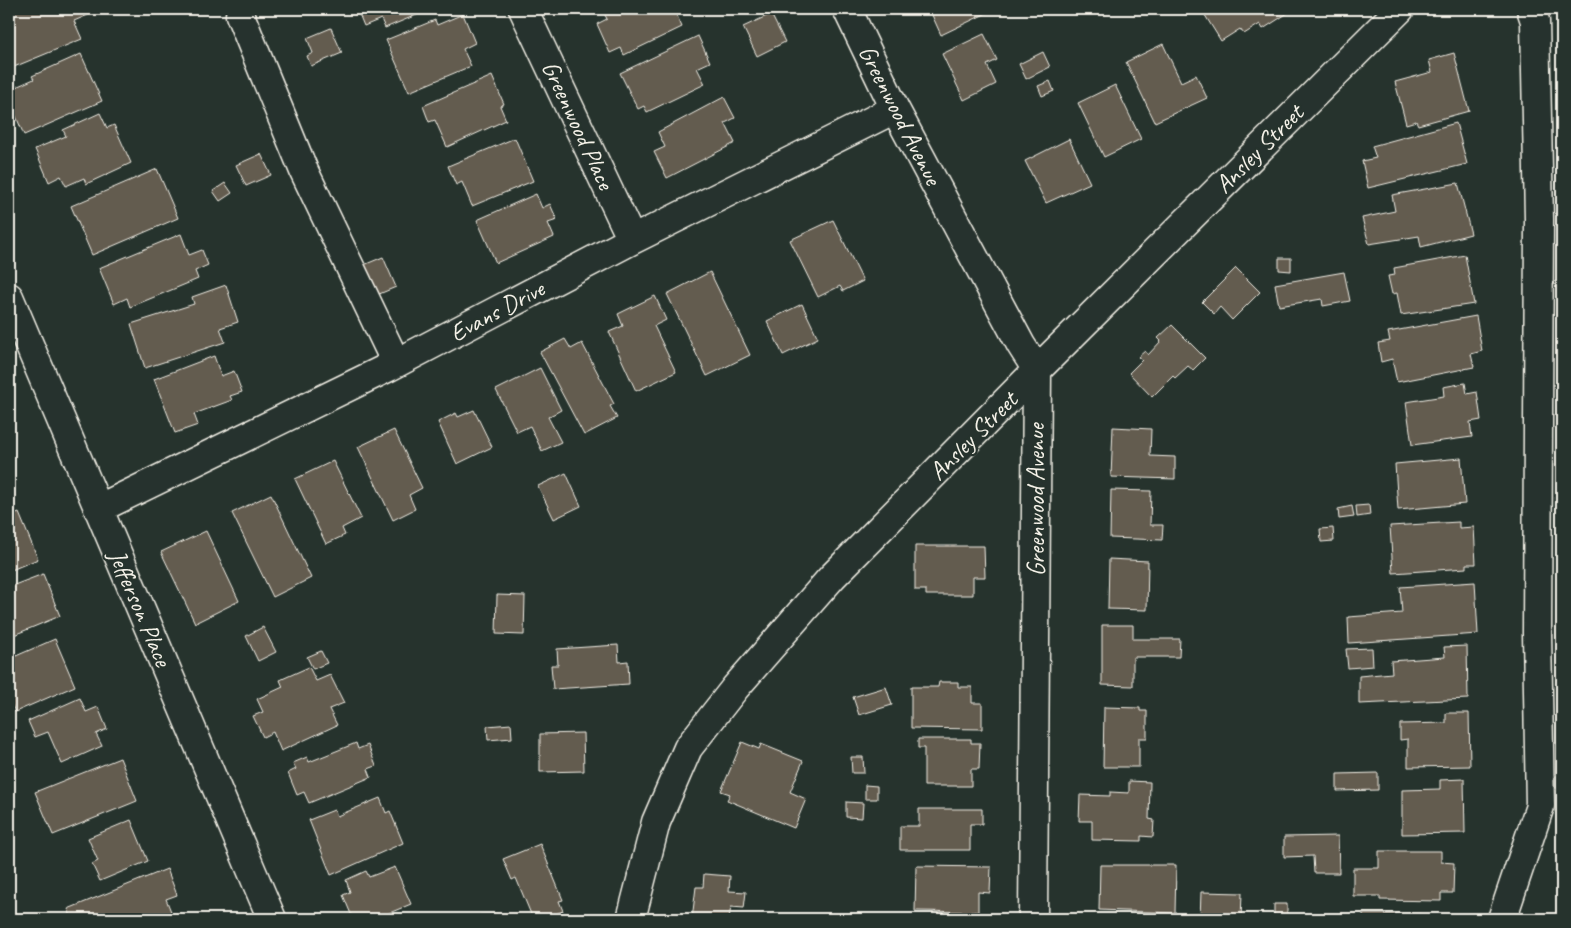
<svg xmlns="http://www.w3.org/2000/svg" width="1571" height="928" viewBox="0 0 1571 928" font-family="Caveat,sans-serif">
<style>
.building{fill:#645b4f;stroke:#f4f1e8}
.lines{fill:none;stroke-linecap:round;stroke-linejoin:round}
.minor-casing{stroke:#f4f1e8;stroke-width:31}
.minor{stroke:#26332d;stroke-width:28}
.labels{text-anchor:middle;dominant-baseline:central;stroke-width:4.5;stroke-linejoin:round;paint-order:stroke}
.street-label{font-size:25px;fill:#f4f1e8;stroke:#26332d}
</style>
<rect width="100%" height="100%" fill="#26332d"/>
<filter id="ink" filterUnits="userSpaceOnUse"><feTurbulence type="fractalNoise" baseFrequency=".02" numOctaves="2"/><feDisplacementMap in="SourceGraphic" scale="10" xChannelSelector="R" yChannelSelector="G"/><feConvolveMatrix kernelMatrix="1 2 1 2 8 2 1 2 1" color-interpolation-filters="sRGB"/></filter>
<g filter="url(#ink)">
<!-- building -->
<path class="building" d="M 20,9 L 85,9 L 88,15 L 74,21 L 82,39 L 9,69 L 9,13 Z
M 357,9 L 431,9 L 385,28 L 381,19 L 364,26 Z
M 613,9 L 674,9 L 682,27 L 624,55 L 621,48 L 610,53 L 597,24 L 607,19 L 604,13 Z
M 935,9 L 987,9 L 989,12 L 941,35 L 932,15 L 937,13 Z
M 1208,9 L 1290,9 L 1291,11 L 1263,29 L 1260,24 L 1244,34 L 1240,29 L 1221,41 L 1203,12 Z
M 463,14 L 475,43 L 463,49 L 471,66 L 409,92 L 386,40 L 435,20 L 437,25 Z
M 771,14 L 785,42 L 757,56 L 743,27 Z
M 331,28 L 342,53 L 311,66 L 307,56 L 313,53 L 307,38 Z
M 984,34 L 997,60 L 987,65 L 996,84 L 964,100 L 942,54 Z
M 698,36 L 710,62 L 697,68 L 705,84 L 647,112 L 644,106 L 638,109 L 620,73 Z
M 1163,44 L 1181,82 L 1196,75 L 1207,98 L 1155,122 L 1126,62 Z
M 1043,52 L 1050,67 L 1026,79 L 1019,64 Z
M 1454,53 L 1469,111 L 1418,125 L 1416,121 L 1406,124 L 1395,82 L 1432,72 L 1429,60 Z
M 81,54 L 102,101 L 24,135 L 9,100 L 9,90 L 34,79 L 32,76 Z
M 492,76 L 504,104 L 500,106 L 506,120 L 447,147 L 435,120 L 429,122 L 423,106 Z
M 1050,81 L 1054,91 L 1042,96 L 1038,86 Z
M 1115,85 L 1141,139 L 1104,157 L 1078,103 Z
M 724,97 L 735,118 L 725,123 L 735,143 L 667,178 L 654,152 L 665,147 L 658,132 Z
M 100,113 L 107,128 L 114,125 L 131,163 L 86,184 L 84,178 L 66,186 L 61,176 L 49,182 L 35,149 L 66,136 L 63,130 Z
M 1456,123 L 1467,164 L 1368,188 L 1362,161 L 1376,158 L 1372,146 Z
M 515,138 L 533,181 L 472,206 L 462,182 L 456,185 L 448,166 Z
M 1069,139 L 1090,183 L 1046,203 L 1025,161 Z
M 261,154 L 271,175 L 246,186 L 236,165 Z
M 157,169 L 178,218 L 92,255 L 71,206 Z
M 225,183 L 232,193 L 220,201 L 213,191 Z
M 1458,183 L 1471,234 L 1421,247 L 1419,236 L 1369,244 L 1362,218 L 1395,211 L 1392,195 Z
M 536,194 L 542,208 L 550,204 L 557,220 L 548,223 L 554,237 L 496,263 L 477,220 Z
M 833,220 L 863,281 L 843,291 L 840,286 L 818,297 L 790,240 Z
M 181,234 L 189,255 L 202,250 L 208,265 L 195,271 L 198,279 L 130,307 L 127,298 L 114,304 L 99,268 Z
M 1465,255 L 1474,304 L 1401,315 L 1397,293 L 1392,294 L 1388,276 L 1395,275 L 1394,268 Z
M 383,257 L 396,287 L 372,297 L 359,267 Z
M 1279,258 L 1291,258 L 1291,271 L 1279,270 Z
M 1236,268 L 1260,292 L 1232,320 L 1220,307 L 1214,314 L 1202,302 Z
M 710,272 L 750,355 L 707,376 L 667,294 Z
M 1344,272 L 1350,301 L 1323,306 L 1322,299 L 1279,306 L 1275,284 Z
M 226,285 L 238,322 L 220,328 L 225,342 L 145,368 L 131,324 L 194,304 L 192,297 Z
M 655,296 L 666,320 L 654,326 L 676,372 L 636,391 L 609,332 L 623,326 L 618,314 Z
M 802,304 L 818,338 L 783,355 L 767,321 Z
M 1476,316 L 1482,351 L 1471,354 L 1474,367 L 1397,382 L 1392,359 L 1381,362 L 1378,343 L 1390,341 L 1388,332 Z
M 1172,325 L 1205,358 L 1193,370 L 1188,366 L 1175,378 L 1173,376 L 1152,397 L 1129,373 L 1142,360 L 1138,357 L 1145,351 L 1148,355 L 1161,341 L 1158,338 Z
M 565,339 L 571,349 L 582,343 L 614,404 L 610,406 L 617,418 L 584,435 L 540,352 Z
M 214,356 L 221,376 L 234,371 L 242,392 L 230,396 L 232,400 L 194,414 L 198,425 L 175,433 L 154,379 Z
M 540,368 L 561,410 L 548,417 L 561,442 L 542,451 L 530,426 L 517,432 L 496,390 Z
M 1465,383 L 1467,394 L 1477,392 L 1481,420 L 1470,422 L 1472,437 L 1412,445 L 1406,402 L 1444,396 L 1443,387 Z
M 474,410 L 492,447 L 457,464 L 438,422 L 456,413 L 458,417 Z
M 1113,427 L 1151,429 L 1150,456 L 1175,457 L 1175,479 L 1111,477 Z
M 394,430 L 422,488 L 409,495 L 415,509 L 393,520 L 358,447 Z
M 1461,458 L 1465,504 L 1398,510 L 1395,464 Z
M 333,461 L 361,518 L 342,528 L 345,535 L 326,544 L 295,479 Z
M 566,473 L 581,506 L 554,519 L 538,486 Z
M 1111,490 L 1151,491 L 1150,525 L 1163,525 L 1162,540 L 1110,538 Z
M 271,494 L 311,578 L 273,597 L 232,513 Z
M 1369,505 L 1370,515 L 1357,517 L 1356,506 Z
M 1352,506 L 1354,517 L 1339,519 L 1338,509 Z
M 19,513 L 38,559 L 9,571 L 9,517 Z
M 1459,522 L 1459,528 L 1474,527 L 1476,564 L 1466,564 L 1466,568 L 1393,573 L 1390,526 Z
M 1333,528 L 1334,541 L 1321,542 L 1320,529 Z
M 206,531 L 239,601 L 195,623 L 161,552 Z
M 915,546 L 984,546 L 985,577 L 973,577 L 973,595 L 926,595 L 926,590 L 915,590 Z
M 1109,559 L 1148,561 L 1147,610 L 1108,609 Z
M 43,574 L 60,616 L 9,637 L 9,587 Z
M 1475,582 L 1478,634 L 1349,643 L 1348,617 L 1402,613 L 1400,587 Z
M 497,595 L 525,596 L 524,635 L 496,634 Z
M 1102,625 L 1133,625 L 1133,639 L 1180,639 L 1179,657 L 1133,657 L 1133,686 L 1102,685 Z
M 263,627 L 276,652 L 258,661 L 246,636 Z
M 55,639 L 75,686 L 15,712 L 9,699 L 9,686 L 12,684 L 9,676 L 9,659 Z
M 618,645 L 619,662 L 628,661 L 629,684 L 553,689 L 551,665 L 558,665 L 557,649 Z
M 1467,646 L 1468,699 L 1359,704 L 1359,676 L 1392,673 L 1391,661 L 1445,657 L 1444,647 Z
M 1372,648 L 1373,666 L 1348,668 L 1346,649 Z
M 321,651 L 327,663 L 313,669 L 307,657 Z
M 309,667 L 316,681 L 330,675 L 344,703 L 329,709 L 337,725 L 281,751 L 273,732 L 263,737 L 253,716 L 263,712 L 257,699 L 283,687 L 280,680 Z
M 939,682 L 958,682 L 958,687 L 972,687 L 972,703 L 982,703 L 982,729 L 911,728 L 911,687 L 938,687 Z
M 886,687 L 892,705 L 859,715 L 853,697 Z
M 80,698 L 86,712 L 98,707 L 107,729 L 96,734 L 102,746 L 62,764 L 48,732 L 35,737 L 28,721 Z
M 1104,707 L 1140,708 L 1140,711 L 1147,711 L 1147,738 L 1139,738 L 1139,767 L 1103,767 Z
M 1446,713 L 1469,713 L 1470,766 L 1408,767 L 1408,739 L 1400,740 L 1400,724 L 1446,723 Z
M 511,724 L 512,738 L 488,740 L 487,726 Z
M 583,733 L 584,771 L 540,772 L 540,734 Z
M 918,739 L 971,739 L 971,743 L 980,743 L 979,769 L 971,769 L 971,786 L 924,786 L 924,748 L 918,748 Z
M 742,742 L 759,749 L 761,744 L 803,761 L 790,792 L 806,799 L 794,828 L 727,800 L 730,794 L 721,791 Z
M 356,743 L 358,749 L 368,745 L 376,766 L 368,769 L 371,777 L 309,803 L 304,792 L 297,795 L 288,773 L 296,769 L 293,763 L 307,757 L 309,762 Z
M 851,757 L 863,757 L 864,773 L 852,773 Z
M 120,758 L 137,801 L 53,835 L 35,792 Z
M 9,769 L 13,780 L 9,781 Z
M 1378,773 L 1378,790 L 1337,791 L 1337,774 Z
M 1464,779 L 1465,833 L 1402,834 L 1402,790 L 1440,789 L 1440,780 Z
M 1129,781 L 1150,782 L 1149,819 L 1154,820 L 1153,837 L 1141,836 L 1141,841 L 1092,840 L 1092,821 L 1079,821 L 1080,795 L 1110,796 L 1110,792 L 1129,793 Z
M 865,785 L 877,786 L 877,799 L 865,799 Z
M 380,798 L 386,813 L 390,811 L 403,843 L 331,875 L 309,820 L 334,810 L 337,816 Z
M 846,802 L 863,803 L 862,818 L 846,817 Z
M 919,809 L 982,809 L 982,824 L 970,824 L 970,850 L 900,850 L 900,826 L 919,826 Z
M 131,820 L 148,861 L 100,881 L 92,864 L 98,861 L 88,838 Z
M 1338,836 L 1339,873 L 1314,873 L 1313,856 L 1284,857 L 1284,837 Z
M 540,844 L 563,900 L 559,901 L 563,911 L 543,919 L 533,919 L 516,878 L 512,880 L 503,859 Z
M 1379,851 L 1441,851 L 1441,862 L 1454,863 L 1453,893 L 1441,893 L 1441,901 L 1380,900 L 1380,896 L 1353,896 L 1353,868 L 1379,868 Z
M 1100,865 L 1176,865 L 1175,913 L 1099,910 Z
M 916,866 L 991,867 L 990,893 L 978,892 L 978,912 L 915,911 Z
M 395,867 L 411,904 L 375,919 L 353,919 L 343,895 L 350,892 L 346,880 L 366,871 L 369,877 Z
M 167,869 L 177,895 L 166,899 L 174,919 L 72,919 L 68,909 Z
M 704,874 L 730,876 L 729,891 L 746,892 L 744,908 L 731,907 L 729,918 L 738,919 L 692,919 L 696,887 L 703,887 Z
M 1201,892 L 1242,893 L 1241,919 L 1200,919 Z
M 1274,904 L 1287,904 L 1287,917 L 1274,917 Z
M 498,914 L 498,919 L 480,919 L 480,915 Z
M 1363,914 L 1420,914 L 1420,919 L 1363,919 Z"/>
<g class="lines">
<defs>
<path id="minor" d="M 523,9 L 632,240
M 847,9 L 895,109 L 1021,345 L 1037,370 L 1033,919
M 240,15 L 304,171 L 396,363
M 9,297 L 272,919
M 98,509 L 389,367 L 632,240 L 895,109
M 631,919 L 656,822 L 688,748 L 735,688 L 832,577 L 1037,370 L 1400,9
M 1502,919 L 1540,806 L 1537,633 L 1539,219 L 1535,21 L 1531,9"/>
</defs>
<!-- minor casing -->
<use href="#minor" class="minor-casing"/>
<!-- minor -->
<use href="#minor" class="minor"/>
</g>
</g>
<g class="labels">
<!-- street labels -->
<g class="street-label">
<text transform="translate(900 115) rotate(63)">Greenwood Avenue</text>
<text transform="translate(578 125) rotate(65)">Greenwood Place</text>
<text transform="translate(1259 149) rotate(-45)">Ansley Street</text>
<text transform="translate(497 311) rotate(-28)">Evans Drive</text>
<text transform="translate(973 436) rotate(-45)">Ansley Street</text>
<text transform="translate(1036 500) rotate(-90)">Greenwood Avenue</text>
<text transform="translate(140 608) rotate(67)">Jefferson Place</text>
</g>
</g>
<!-- margin -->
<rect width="1571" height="928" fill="none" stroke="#26332d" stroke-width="30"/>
<rect x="15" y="15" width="1541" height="898" fill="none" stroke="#f4f1e8" stroke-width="2" filter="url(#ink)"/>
</svg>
